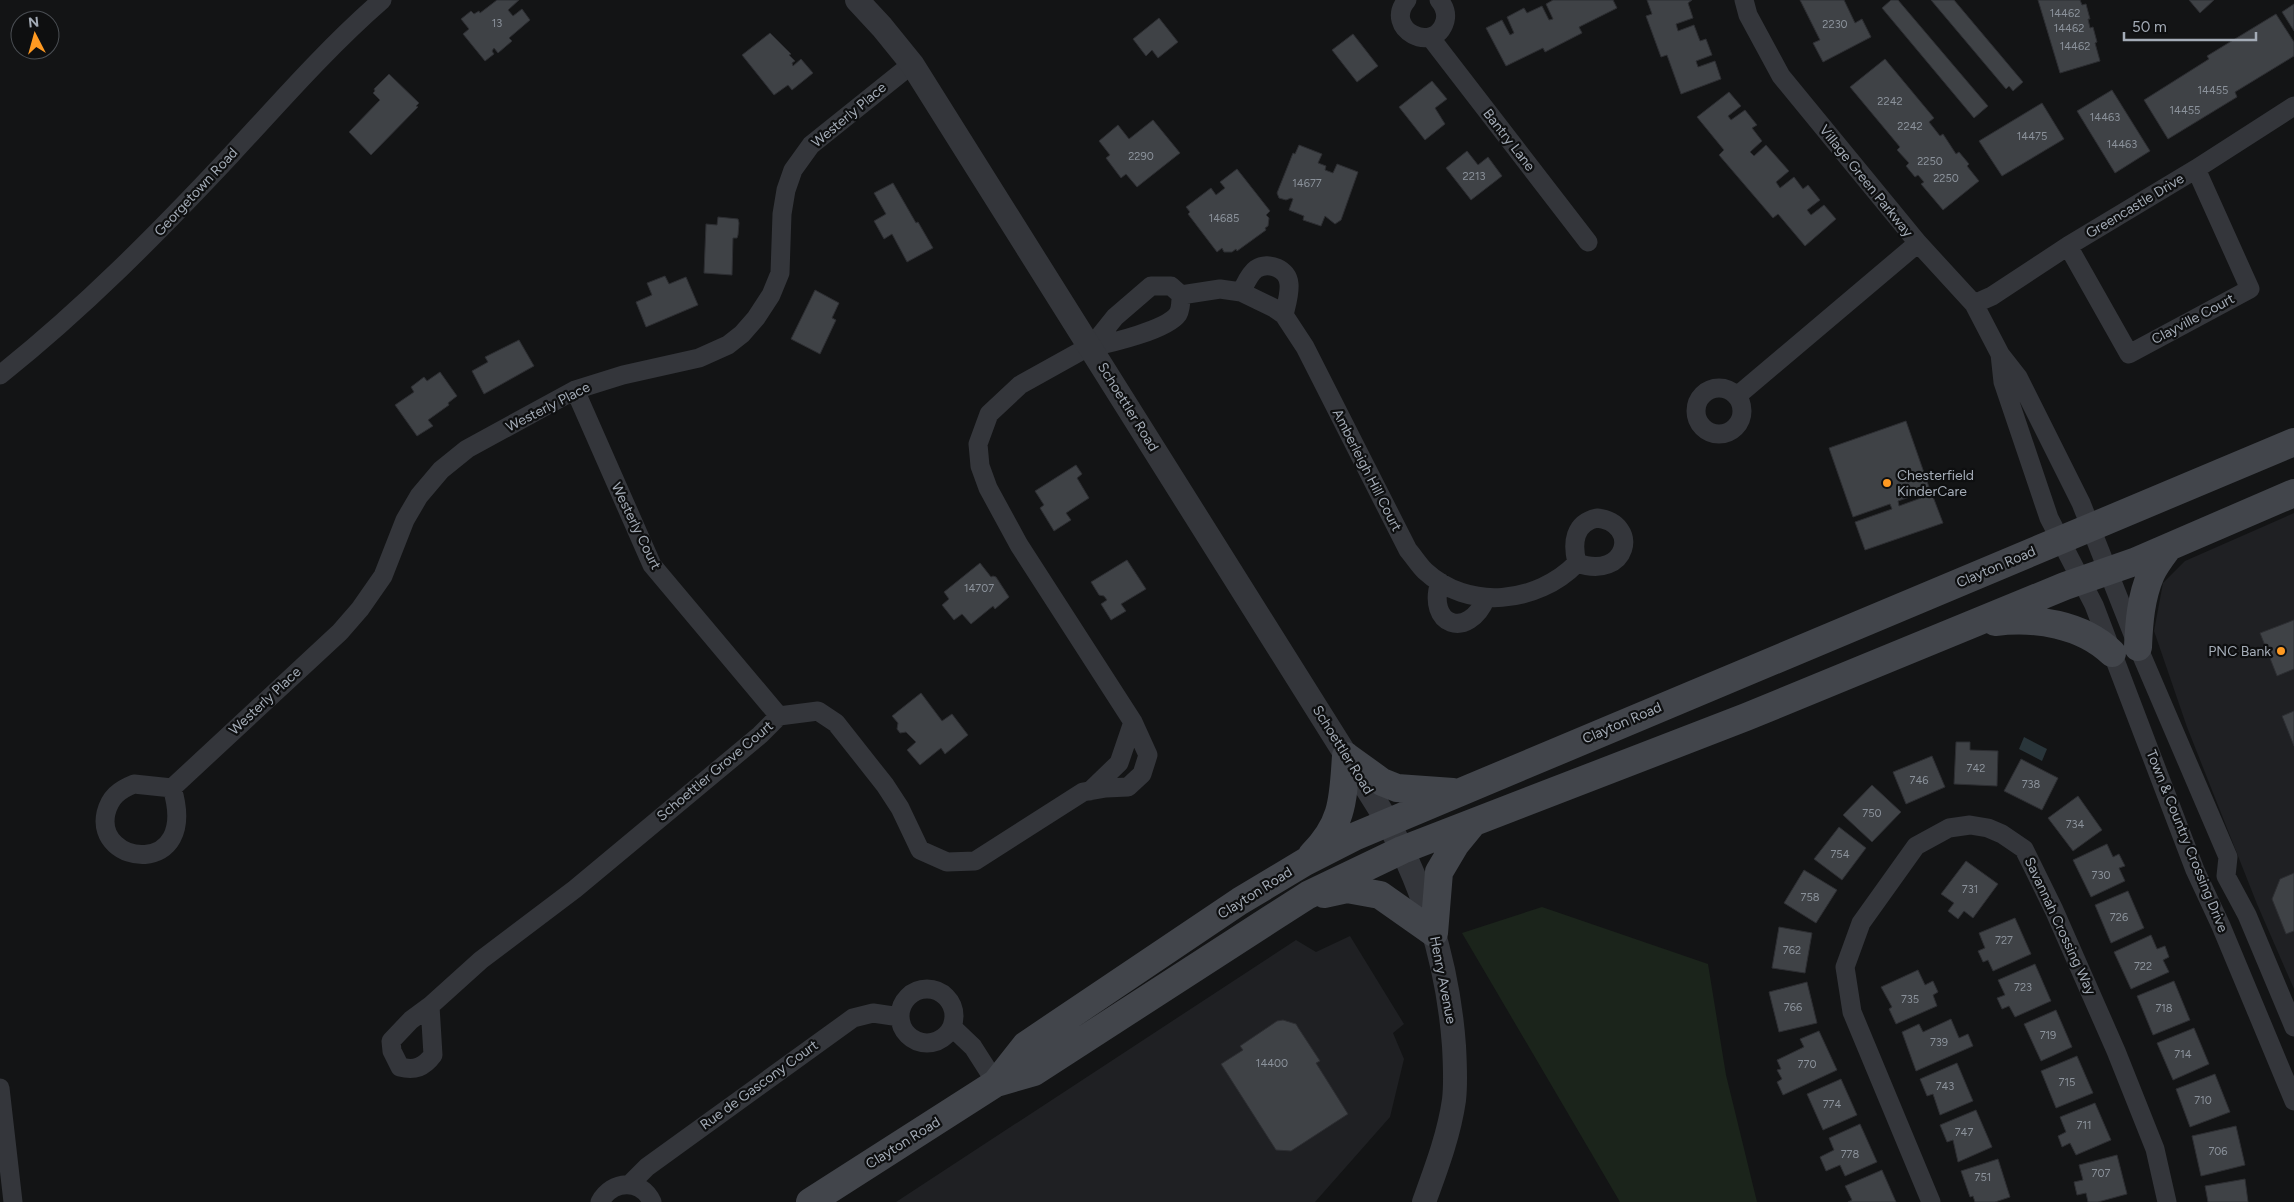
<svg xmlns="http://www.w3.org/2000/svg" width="2294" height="1202" viewBox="0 0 2294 1202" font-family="Figtree,sans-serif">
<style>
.built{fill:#1f2023}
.green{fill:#1b241b}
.water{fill:#29353a}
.building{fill:#3f4246;stroke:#2d2e32}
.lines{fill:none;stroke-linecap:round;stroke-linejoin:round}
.minor{stroke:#34363b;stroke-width:19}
.tertiary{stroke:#34363b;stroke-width:24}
.secondary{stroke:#42454b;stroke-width:28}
.poi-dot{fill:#ff9a22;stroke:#0e0f10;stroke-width:2}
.labels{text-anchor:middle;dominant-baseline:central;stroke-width:4.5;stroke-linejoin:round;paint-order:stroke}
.number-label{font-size:11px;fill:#8b929b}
.street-label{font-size:14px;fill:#a4acb7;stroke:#0e0f10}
.poi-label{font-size:14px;fill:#a4acb7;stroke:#0e0f10;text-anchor:start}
</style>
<rect width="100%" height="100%" fill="#131415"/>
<!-- built -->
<path class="built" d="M 2294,513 L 2294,989 L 2257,904 L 2187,727 L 2154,631 L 2163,583 L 2185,561 Z
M 1350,936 L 1404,1024 L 1393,1033 L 1404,1059 L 1390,1117 L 1315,1202 L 896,1202 L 1296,940 L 1316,952 Z"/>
<!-- green -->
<path class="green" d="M 1542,907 L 1708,964 L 1726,1075 L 1757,1202 L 1620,1202 L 1462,933 Z"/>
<!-- water -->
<path class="water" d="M 2024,737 L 2047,749 L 2042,761 L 2019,749 Z"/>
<!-- building -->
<path class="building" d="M 497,0 L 519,0 L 508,10 L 513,16 L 522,9 L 530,20 L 509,38 L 512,41 L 498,53 L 494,48 L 492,51 L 494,54 L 485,61 L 463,34 L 469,29 L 461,19 L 471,11 L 474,14 L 479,11 L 480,13 Z
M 1553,0 L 1613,0 L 1617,8 L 1579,27 L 1582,33 L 1545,52 L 1543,48 L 1506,66 L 1486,28 L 1502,20 L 1510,35 L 1514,33 L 1507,17 L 1524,8 L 1527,13 L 1542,6 L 1549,20 L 1553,19 L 1546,4 Z
M 1647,0 L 1692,0 L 1688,3 L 1693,18 L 1676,24 L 1678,31 L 1694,25 L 1700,41 L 1706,39 L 1712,55 L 1696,61 L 1698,67 L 1715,61 L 1721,79 L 1681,94 L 1667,55 L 1661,57 L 1646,16 L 1652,14 Z
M 1800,0 L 1844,0 L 1855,23 L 1862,19 L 1871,37 L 1823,62 L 1813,43 L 1820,40 Z
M 1891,0 L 1898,0 L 1988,106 L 1974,118 L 1882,8 Z
M 1931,0 L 1954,0 L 2023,82 L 2013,91 L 2009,86 L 2006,89 Z
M 2038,0 L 2080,0 L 2082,5 L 2086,4 L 2090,19 L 2088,19 L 2090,28 L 2093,27 L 2097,42 L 2095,43 L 2100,61 L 2060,73 Z
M 2189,0 L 2214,0 L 2200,13 Z
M 2294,4 L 2294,31 L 2282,12 Z
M 2276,14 L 2294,42 L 2294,56 L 2235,92 L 2237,97 L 2168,139 L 2144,100 L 2209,59 L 2207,56 Z
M 1159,18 L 1178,42 L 1158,58 L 1152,50 L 1146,56 L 1133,39 Z
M 770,33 L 791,54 L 789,55 L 795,61 L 792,63 L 793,66 L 801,59 L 813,73 L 792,90 L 788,85 L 774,95 L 742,55 Z
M 1353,34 L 1378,66 L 1357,82 L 1332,50 Z
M 1885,59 L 1934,118 L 1929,122 L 1940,136 L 1943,134 L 1956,154 L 1959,152 L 1969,164 L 1967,166 L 1979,181 L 1943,210 L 1921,184 L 1924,182 L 1918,175 L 1915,177 L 1906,166 L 1909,163 L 1897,150 L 1900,147 L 1850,87 Z
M 389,74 L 419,103 L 416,106 L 418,107 L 371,155 L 349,132 L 380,100 L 373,93 L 375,91 L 374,89 Z
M 1432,81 L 1447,99 L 1435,108 L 1445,124 L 1425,140 L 1399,107 Z
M 2112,90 L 2150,151 L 2115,173 L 2077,111 Z
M 1729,92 L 1741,106 L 1728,116 L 1731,120 L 1745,110 L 1757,125 L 1752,128 L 1762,141 L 1750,152 L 1754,156 L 1766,145 L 1789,171 L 1776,182 L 1780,188 L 1794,177 L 1803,189 L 1808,185 L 1820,200 L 1807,210 L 1811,215 L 1824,205 L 1836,219 L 1805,246 L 1778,214 L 1773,218 L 1719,155 L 1724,150 L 1697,117 Z
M 2042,103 L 2064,139 L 2002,176 L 1979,141 Z
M 1153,120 L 1180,153 L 1137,187 L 1126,174 L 1121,178 L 1106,158 L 1110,155 L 1099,141 L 1118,125 L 1129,139 Z
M 1299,145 L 1322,154 L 1318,163 L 1326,166 L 1325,170 L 1333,173 L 1337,164 L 1358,172 L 1341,220 L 1335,224 L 1325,216 L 1321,226 L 1303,220 L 1304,216 L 1289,210 L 1293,199 L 1291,198 L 1286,200 L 1279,198 L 1277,193 L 1293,153 L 1295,154 Z
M 1467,151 L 1478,165 L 1488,157 L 1502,176 L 1471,200 L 1446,168 Z
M 1237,169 L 1270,211 L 1266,215 L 1269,218 L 1268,226 L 1265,228 L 1266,230 L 1237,251 L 1236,249 L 1232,252 L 1224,252 L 1222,248 L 1217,252 L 1188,214 L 1190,212 L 1186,207 L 1211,188 L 1216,195 L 1225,188 L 1220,182 Z
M 893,183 L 916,223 L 918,222 L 933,248 L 907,262 L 892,234 L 884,239 L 874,221 L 886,214 L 874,193 Z
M 718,217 L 738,219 L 739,223 L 738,235 L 737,238 L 733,238 L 732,275 L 704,273 L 706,224 L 717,225 Z
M 665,276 L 669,284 L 686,277 L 698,305 L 646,327 L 636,302 L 652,295 L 647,283 Z
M 815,290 L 839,303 L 832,318 L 836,320 L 820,354 L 791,339 Z
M 519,340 L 534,366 L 484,394 L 472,371 L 488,362 L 485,357 Z
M 440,372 L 457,396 L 448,403 L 449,405 L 428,420 L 433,426 L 417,436 L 395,405 L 414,392 L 411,387 L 424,377 L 427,381 Z
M 1906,421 L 1930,490 L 1898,501 L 1899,506 L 1932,494 L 1943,523 L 1865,550 L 1855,522 L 1892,509 L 1890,504 L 1853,517 L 1829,448 Z
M 1076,465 L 1082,474 L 1077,478 L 1089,498 L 1066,513 L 1071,520 L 1054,531 L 1040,508 L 1044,505 L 1035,491 Z
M 1127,560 L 1146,589 L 1121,604 L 1126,611 L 1111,620 L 1101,604 L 1107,600 L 1104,596 L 1099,595 L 1091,582 Z
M 980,563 L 991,577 L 993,576 L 996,577 L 1009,597 L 995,609 L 993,606 L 971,624 L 962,614 L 954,620 L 942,605 L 949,599 L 944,592 Z
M 2294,620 L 2294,669 L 2277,676 L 2260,633 Z
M 921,693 L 942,721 L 952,714 L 968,735 L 945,754 L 941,748 L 920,765 L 907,750 L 916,742 L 906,732 L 900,733 L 897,729 L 898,723 L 892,716 Z
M 2294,711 L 2294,746 L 2282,716 Z
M 1956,742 L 1970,742 L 1970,750 L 1998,751 L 1997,786 L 1954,784 Z
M 1932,756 L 1945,787 L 1906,804 L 1893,772 Z
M 2021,759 L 2058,778 L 2042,810 L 2004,791 Z
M 1872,785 L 1901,812 L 1872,842 L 1843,815 Z
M 2078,796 L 2102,830 L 2073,851 L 2048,818 Z
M 1839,827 L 1866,848 L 1842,880 L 1814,859 Z
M 2107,844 L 2113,857 L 2119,854 L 2125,866 L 2119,868 L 2125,881 L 2091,897 L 2073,860 Z
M 1966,861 L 1998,884 L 1973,918 L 1964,911 L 1958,919 L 1948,911 L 1954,903 L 1941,894 Z
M 1804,870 L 1837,890 L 1816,923 L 1784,903 Z
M 2294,873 L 2294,931 L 2286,934 L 2272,899 L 2280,879 Z
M 2128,891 L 2144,928 L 2111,943 L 2095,905 Z
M 2015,918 L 2031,954 L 1993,971 L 1988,960 L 1983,962 L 1978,951 L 1985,948 L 1979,933 Z
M 1779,927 L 1812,933 L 1805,973 L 1772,968 Z
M 2151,935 L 2157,949 L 2165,946 L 2169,957 L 2163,960 L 2169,972 L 2131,989 L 2114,952 Z
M 2035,964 L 2051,1001 L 2015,1017 L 2009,1006 L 2002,1009 L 1997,998 L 2005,995 L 1998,980 Z
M 1918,970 L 1925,985 L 1933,981 L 1938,992 L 1933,995 L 1937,1006 L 1896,1024 L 1889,1009 L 1892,1007 L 1881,987 Z
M 2174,981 L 2190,1020 L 2153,1035 L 2137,996 Z
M 1807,982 L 1817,1023 L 1779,1032 L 1769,992 Z
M 2056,1010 L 2072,1047 L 2041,1061 L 2024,1024 Z
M 1951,1019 L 1959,1038 L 1968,1034 L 1973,1046 L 1916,1071 L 1902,1032 L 1919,1024 L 1923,1032 Z
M 1283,1020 L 1296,1024 L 1299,1029 L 1320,1061 L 1316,1063 L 1348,1114 L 1291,1151 L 1276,1150 L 1221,1064 L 1243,1050 L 1240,1046 L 1277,1021 Z
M 2194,1028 L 2209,1064 L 2173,1080 L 2157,1043 Z
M 1819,1031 L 1837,1070 L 1783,1095 L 1777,1082 L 1782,1079 L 1777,1070 L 1781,1069 L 1777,1060 L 1804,1047 L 1800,1039 Z
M 2077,1056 L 2093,1093 L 2056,1108 L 2041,1071 Z
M 1957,1063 L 1973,1101 L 1940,1115 L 1933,1094 L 1927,1096 L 1920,1079 Z
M 2215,1074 L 2230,1112 L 2190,1127 L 2176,1089 Z
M 1841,1079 L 1857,1115 L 1823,1130 L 1807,1094 Z
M 2095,1103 L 2111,1140 L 2076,1155 L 2070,1143 L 2062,1147 L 2058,1136 L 2066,1132 L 2060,1117 Z
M 1976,1110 L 1992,1147 L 1958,1162 L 1953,1140 L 1947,1142 L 1940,1125 Z
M 1860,1124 L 1877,1162 L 1845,1176 L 1840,1165 L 1826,1171 L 1820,1157 L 1834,1150 L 1829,1138 Z
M 2236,1126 L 2245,1165 L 2201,1176 L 2192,1136 Z
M 2117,1155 L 2127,1194 L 2098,1202 L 2088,1202 L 2086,1193 L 2077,1195 L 2074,1182 L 2083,1180 L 2079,1165 Z
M 1998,1159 L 2010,1197 L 1995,1202 L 1975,1202 L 1973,1196 L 1970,1197 L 1961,1171 Z
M 1882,1170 L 1896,1202 L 1848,1202 L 1852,1200 L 1845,1186 Z
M 2245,1179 L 2248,1202 L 2208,1202 L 2205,1186 Z"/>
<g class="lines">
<!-- minor -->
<path class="minor" d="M 1407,0 C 1382,29 1435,56 1445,21 C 1447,13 1444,6 1439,0
M 1744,0 L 1748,15 L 1781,76 L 1918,243 L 1974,304 L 2000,354 L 2018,377 L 2081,503 L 2138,647 L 2228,857 L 2226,876 L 2247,915 L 2294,1027
M 1430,37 L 1588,242
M 2068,246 L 2129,354 L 2250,289 L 2196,169
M 1241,292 C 1245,285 1249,274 1256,269 C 1269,261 1288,269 1289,284 C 1290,294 1286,306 1284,315
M 1181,295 L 1220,289 L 1241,292 L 1274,308 L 1284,315 L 1305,347 L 1408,550 C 1414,557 1419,565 1425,571 C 1468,611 1537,604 1577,563
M 1974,304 L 1992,296 L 2068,246 L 2196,169 L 2294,106
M 1091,347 L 1115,317 L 1151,286 L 1171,286 L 1181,295
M 1091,347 C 1111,343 1167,330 1178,314 C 1181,309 1181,301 1181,295
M 2000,354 L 2003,382 L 2049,518 L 2094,605 L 2195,870 L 2221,926 L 2294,1101
M 0,375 C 84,308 158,233 231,155 C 280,102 328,47 382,0
M1696 411a23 23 0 1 1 46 0a23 23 0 1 1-46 0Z
M 575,390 L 652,565 L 779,716
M 1737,396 L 1918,243
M 1597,518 C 1641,523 1628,581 1577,563 C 1572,543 1574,523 1597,518 Z
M 1440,582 C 1426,625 1468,641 1486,598
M 134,784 L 172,788 C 200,879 94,866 106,813 C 110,797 119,790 134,784 Z
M 172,788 L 340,632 L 360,609 L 383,576 L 405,520 L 419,496 L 441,470 L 467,449 L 575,390 L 623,375 L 699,358 L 728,345 L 742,334 L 756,318 L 771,295 L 780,273 L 782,214 L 786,190 L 793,170 L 811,145 L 912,64
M 1090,791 L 1119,763 L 1133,722
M900 1016a27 27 0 1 1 54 0a27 27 0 1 1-54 0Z
M 430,1006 L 433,1055 C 424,1067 415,1071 400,1067 L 392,1051 L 391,1041 L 411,1020 L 430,1006 L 481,960 L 575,889 L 760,735 L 779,716 L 818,711 L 836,723 L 885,785 L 900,808 L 920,850 L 947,862 L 975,861 L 1083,792 L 1106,788 L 1128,787 L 1142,774 L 1148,755 L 1133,722 L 1019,545 L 988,488 L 980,466 L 978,444 L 989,414 L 1020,385 L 1090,346
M 952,1027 L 973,1047 L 996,1083
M 0,1088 L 13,1202
M 630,1184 L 647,1167 L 853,1018 L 873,1013 L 900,1017
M 600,1202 C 612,1180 641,1178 652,1202
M 1931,1202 L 1852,1012 L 1845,967 L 1861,923 L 1916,846 L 1949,828 L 1970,825 L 1988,828 L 2002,834 L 2024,849 L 2054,910 L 2116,1051 L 2155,1149 L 2167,1202"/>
<!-- tertiary -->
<path class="tertiary" d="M 857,0 L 882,27 L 912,64 L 1378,806 C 1422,877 1448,963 1454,1046 C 1455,1064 1456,1083 1454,1100 C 1449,1135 1436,1169 1424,1202"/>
<!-- secondary -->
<path class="secondary" d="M 1995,622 C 2035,617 2082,624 2112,653
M 2138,647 C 2139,622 2141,597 2151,574 C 2155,565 2162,556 2168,548
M 1346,756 L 1382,782 L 1397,788 L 1453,792
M 1312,855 C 1344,823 1343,798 1346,756
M 1324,894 L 1347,889 L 1380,895 L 1434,933 L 1439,872 L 1455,845 L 1473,823
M 996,1083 L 1026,1045 L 1240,901 L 1305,862 L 1356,836 L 2294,442
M 810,1202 L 996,1083 L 1034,1072 L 1272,918 L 1308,895 L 1402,850 L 1746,717 L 2065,586 L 2134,562 L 2294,493"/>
</g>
<!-- markers -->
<g class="poi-dot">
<circle cx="1887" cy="483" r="5"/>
<circle cx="2281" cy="651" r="5"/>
</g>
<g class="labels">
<!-- number labels -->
<g class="number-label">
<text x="2065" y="13">14462</text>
<text x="497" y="23">13</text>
<text x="1835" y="24">2230</text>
<text x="2069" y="28">14462</text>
<text x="2075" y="46">14462</text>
<text x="2213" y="90">14455</text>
<text x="1890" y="101">2242</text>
<text x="2185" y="110">14455</text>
<text x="2105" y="117">14463</text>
<text x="1910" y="126">2242</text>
<text x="2032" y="136">14475</text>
<text x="2122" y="144">14463</text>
<text x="1141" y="156">2290</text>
<text x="1930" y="161">2250</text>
<text x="1474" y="176">2213</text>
<text x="1946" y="178">2250</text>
<text x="1307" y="183">14677</text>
<text x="1224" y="218">14685</text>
<text x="979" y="588">14707</text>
<text x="1976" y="768">742</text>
<text x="1919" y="780">746</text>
<text x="2031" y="784">738</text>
<text x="1872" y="813">750</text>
<text x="2075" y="824">734</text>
<text x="1840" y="854">754</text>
<text x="2101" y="875">730</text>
<text x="1970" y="889">731</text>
<text x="1810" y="897">758</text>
<text x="2119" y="917">726</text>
<text x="2004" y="940">727</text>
<text x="1792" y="950">762</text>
<text x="2143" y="966">722</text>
<text x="2023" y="987">723</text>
<text x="1910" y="999">735</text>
<text x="1793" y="1007">766</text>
<text x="2164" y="1008">718</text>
<text x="2048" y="1035">719</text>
<text x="1939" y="1042">739</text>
<text x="2183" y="1054">714</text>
<text x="1272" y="1063">14400</text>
<text x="1807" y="1064">770</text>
<text x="2067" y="1082">715</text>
<text x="1945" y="1086">743</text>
<text x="2203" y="1100">710</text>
<text x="1832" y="1104">774</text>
<text x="2084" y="1125">711</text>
<text x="1964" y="1132">747</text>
<text x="2218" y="1151">706</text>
<text x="1850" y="1154">778</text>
<text x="2101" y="1173">707</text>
<text x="1983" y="1177">751</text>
</g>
<!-- street labels -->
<g class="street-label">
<text transform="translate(849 115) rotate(-40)">Westerly Place</text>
<text transform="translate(1509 140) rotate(52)">Bantry Lane</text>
<text transform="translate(1866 181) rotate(51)">Village Green Parkway</text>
<text transform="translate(196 192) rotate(-47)">Georgetown Road</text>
<text transform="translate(2135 206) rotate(-31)">Greencastle Drive</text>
<text transform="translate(2193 319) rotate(-28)">Clayville Court</text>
<text transform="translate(548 407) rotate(-27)">Westerly Place</text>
<text transform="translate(1128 407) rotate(58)">Schoettler Road</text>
<text transform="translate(1367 470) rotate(63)">Amberleigh Hill Court</text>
<text transform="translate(636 526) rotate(64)">Westerly Court</text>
<text transform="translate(1996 567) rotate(-23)">Clayton Road</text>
<text transform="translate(265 701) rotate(-43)">Westerly Place</text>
<text transform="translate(1622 723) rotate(-23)">Clayton Road</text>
<text transform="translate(1343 750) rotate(58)">Schoettler Road</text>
<text transform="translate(715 771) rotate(-40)">Schoettler Grove Court</text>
<text transform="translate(2187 841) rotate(68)">Town &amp; Country Crossing Drive</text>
<text transform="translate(1255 893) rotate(-32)">Clayton Road</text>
<text transform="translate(2060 926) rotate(65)">Savannah Crossing Way</text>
<text transform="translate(1443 980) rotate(79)">Henry Avenue</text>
<text transform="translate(759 1085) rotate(-36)">Rue de Gascony Court</text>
<text transform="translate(903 1143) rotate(-32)">Clayton Road</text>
</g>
<!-- poi labels -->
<g class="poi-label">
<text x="1897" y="475">Chesterfield<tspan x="1897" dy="16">KinderCare</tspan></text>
<text x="2271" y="651" text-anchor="end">PNC Bank</text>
</g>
</g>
<!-- north arrow -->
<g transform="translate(35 35) rotate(354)"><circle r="24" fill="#0e0f10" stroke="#4a4e53"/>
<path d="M0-4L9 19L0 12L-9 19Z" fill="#ff9a22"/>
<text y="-8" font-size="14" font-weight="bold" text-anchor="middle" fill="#a4acb7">N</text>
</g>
<!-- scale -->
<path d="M2124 32v8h132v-8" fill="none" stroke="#a4acb7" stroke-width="2.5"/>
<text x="2132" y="32" font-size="15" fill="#a4acb7" stroke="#0e0f10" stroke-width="4" paint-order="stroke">50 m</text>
</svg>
